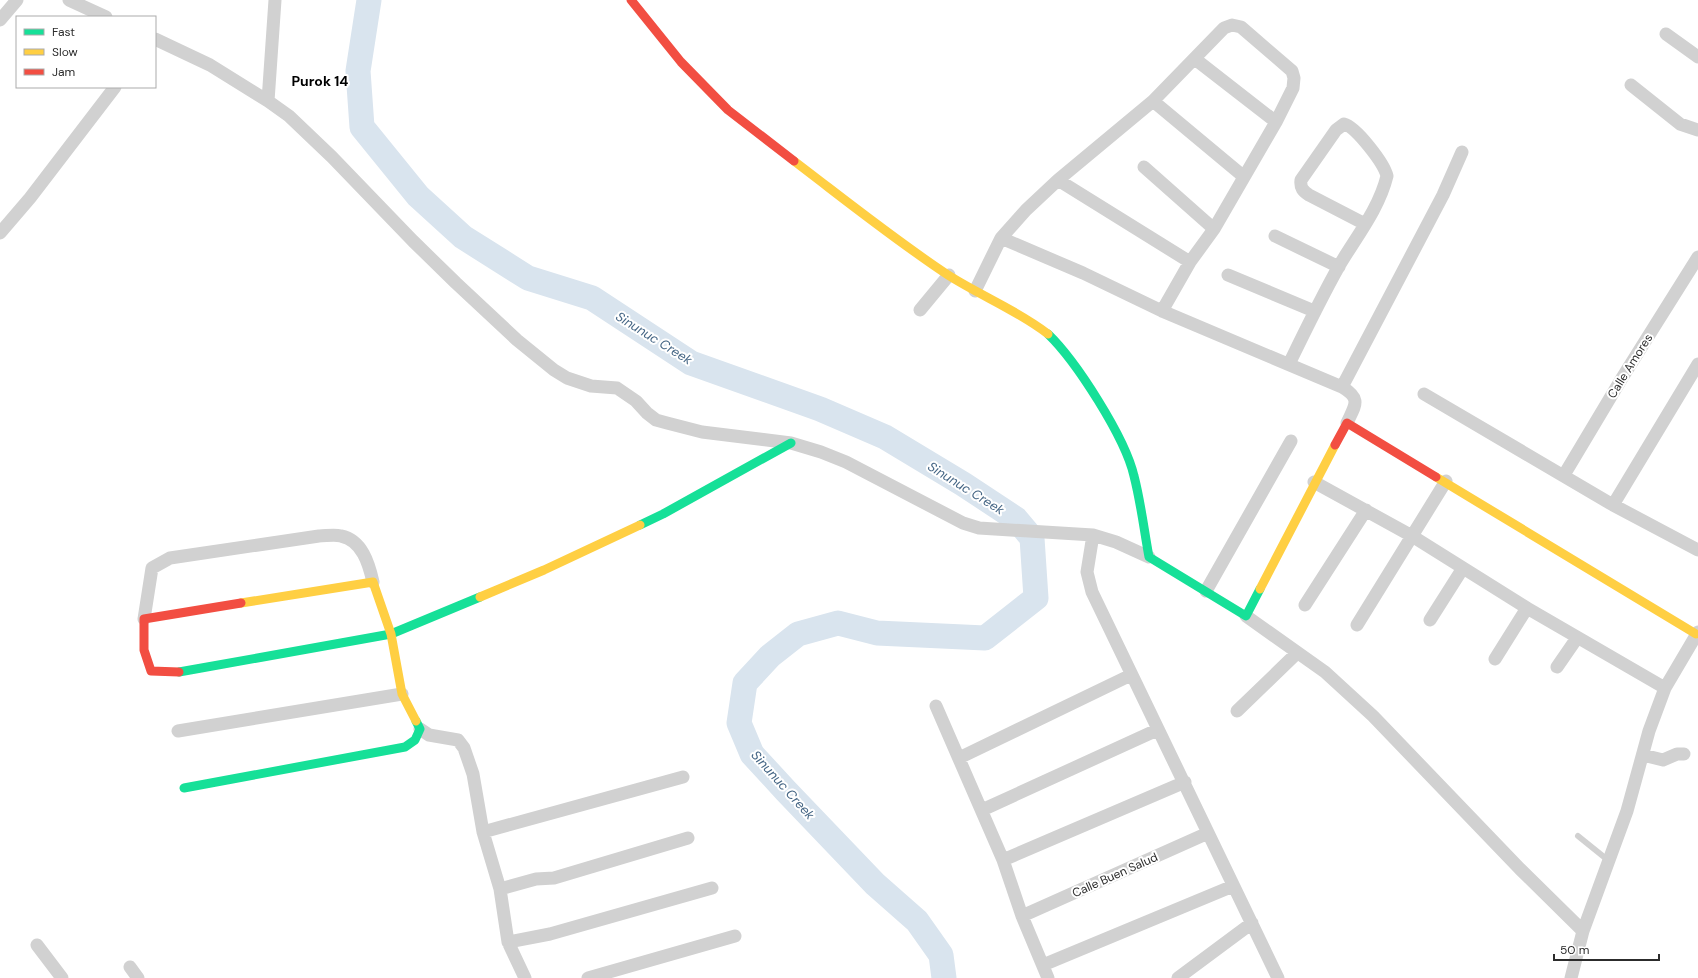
<svg xmlns="http://www.w3.org/2000/svg" width="1698" height="978" viewBox="0 0 1698 978" font-family="'DM Sans',sans-serif">
<style>
.lines{fill:none;stroke-linecap:round;stroke-linejoin:round}
.river{stroke:#d9e4ee;stroke-width:25}
.lane{stroke:#d1d1d1;stroke-width:6}
.street{stroke:#d1d1d1;stroke-width:13}
.fast{stroke:#16e098;stroke-width:9}
.slow{stroke:#ffcf43;stroke-width:9}
.jam{stroke:#f24e42;stroke-width:9}
.labels{text-anchor:middle;dominant-baseline:central;stroke-width:4;stroke-linejoin:round;paint-order:stroke}
.street-label{font-size:12px;fill:#2c2c2c;stroke:#fff}
.water-label{font-size:13px;font-style:italic;fill:#446584;stroke:#fff}
.quarter-label{font-size:14px;font-weight:bold;fill:#000;stroke:#fff}
</style>
<rect width="100%" height="100%" fill="#fff"/>
<g class="lines">
<!-- river -->
<path class="river" d="M 369,0 L 358,71 L 362,127 L 418,196 L 463,237 L 528,278 L 592,298 L 691,363 L 820,409 L 885,437 L 963,484 L 1016,519 L 1032,538 L 1036,598 L 985,638 L 877,633 L 838,623 L 798,634 L 770,656 L 745,683 L 739,723 L 752,754 L 786,791 L 875,884 L 917,921 L 941,955 L 944,978"/>
<!-- lane -->
<path class="lane" d="M 1578,836 L 1609,861"/>
<!-- street -->
<path class="street" d="M 69,0 L 106,17
M 0,20 L 17,0
M 1666,34 L 1698,57
M 155,39 L 210,65 L 268,101 L 289,116 L 332,157 L 413,241 L 456,283 L 517,340 L 554,370 L 567,378 L 591,386 L 617,388 L 636,401 L 647,413 L 656,420 L 667,423 L 702,432 L 791,443 L 821,452 L 846,462 L 963,523 L 979,528 L 1093,535 L 1116,542 L 1149,557
M 1195,59 L 1276,122
M 1631,85 L 1680,124 L 1698,130
M 268,101 L 275,0
M 1153,101 L 1243,176
M 1144,167 L 1214,229
M 1058,180 L 1190,262
M 0,233 L 30,198 L 115,87
M 1275,236 L 1339,267
M 1001,238 L 1026,210 L 1058,180 L 1153,101 L 1224,28 L 1232,25 L 1241,27 L 1292,71 L 1294,78 L 1293,88 L 1276,122 L 1214,229 L 1190,262 L 1162,311
M 1228,275 L 1314,311
M 975,291 L 1001,238 L 1083,273 L 1162,311 L 1342,387
M 920,310 L 949,275
M 1289,364 C 1305,331 1321,298 1339,266 C 1356,237 1379,209 1387,176 C 1384,163 1356,127 1344,124 L 1336,130 L 1301,180 C 1300,188 1303,191 1309,195 L 1365,224
M 1424,394 L 1613,505 L 1698,550
M 1347,423 C 1355,405 1362,399 1342,387 L 1443,195 L 1462,152
M 1564,475 L 1622,378 L 1698,257
M 1314,482 L 1412,536 L 1527,608 L 1665,688
M 1613,505 L 1698,364
M 1093,535 L 1087,572 L 1092,592 L 1278,978
M 1206,591 L 1291,441
M 1305,605 L 1366,510
M 1246,616 L 1325,672 L 1373,716 L 1520,869 L 1583,931 L 1571,978
M 144,619 L 152,568 L 170,558 L 319,536 C 326,536 334,534 341,536 C 362,540 369,564 373,582
M 1430,620 L 1463,568
M 1357,625 L 1446,481
M 1495,659 L 1527,608
M 1557,667 L 1577,638
M 936,706 L 1003,860 L 1022,916 L 1048,978
M 1237,711 L 1297,653
M 420,729 L 429,735 L 458,740 L 464,748 L 473,774 L 483,832 L 500,889 L 508,942 L 525,978
M 178,731 L 402,694
M 1643,755 L 1663,760 L 1677,754 L 1684,754
M 959,758 L 1131,675
M 982,810 L 1157,730
M 483,832 L 683,777
M 1003,860 L 1185,782
M 500,889 L 536,879 L 554,878 L 688,838
M 1022,916 L 1208,833
M 1583,931 L 1627,811 L 1649,731 L 1665,688 L 1698,632
M 508,942 L 550,934 L 712,888
M 37,945 L 62,978
M 1043,965 L 1233,886
M 130,967 L 138,978
M 588,978 L 735,936
M 1178,978 L 1252,923"/>
<!-- fast -->
<path class="fast" d="M 1048,334 C 1076,361 1125,437 1134,476 C 1141,503 1144,530 1149,557 L 1246,616 L 1260,589
M 640,525 L 663,514 L 791,443
M 179,672 L 391,634 L 480,597
M 184,788 L 405,747 L 415,740 L 420,729 L 416,721"/>
<!-- slow -->
<path class="slow" d="M 794,161 C 844,199 895,240 948,275 C 981,296 1017,310 1048,334
M 1436,477 L 1696,634
M 1260,589 L 1335,445
M 480,597 L 544,570 L 640,525
M 241,603 L 373,582 L 391,634 L 402,694 L 416,721"/>
<!-- jam -->
<path class="jam" d="M 631,0 L 681,62 L 728,110 L 794,161
M 1335,445 L 1347,423 L 1436,477
M 179,672 L 151,671 L 144,650 L 144,619 L 241,603"/>
</g>
<g class="labels">
<!-- street labels -->
<g class="street-label">
<text transform="translate(1630 366) rotate(-58)">Calle Amores</text>
<text transform="translate(1115 875) rotate(-24)">Calle Buen Salud</text>
</g>
<!-- water labels -->
<g class="water-label">
<text transform="translate(654 338) rotate(32)">Sinunuc Creek</text>
<text transform="translate(966 488) rotate(32)">Sinunuc Creek</text>
<text transform="translate(783 785) rotate(48)">Sinunuc Creek</text>
</g>
<!-- quarter labels -->
<g class="quarter-label">
<text x="320" y="81">Purok 14</text>
</g>
</g>
<!-- legend -->
<rect x="16" y="16" width="140" height="72" fill="#ffffff" stroke="#ababab"/>
<rect x="24" y="29" width="20" height="6" fill="#16e098" stroke="#ababab"/>
<text x="52" y="36" font-size="12" fill="#2c2c2c">Fast</text>
<rect x="24" y="49" width="20" height="6" fill="#ffcf43" stroke="#ababab"/>
<text x="52" y="56" font-size="12" fill="#2c2c2c">Slow</text>
<rect x="24" y="69" width="20" height="6" fill="#f24e42" stroke="#ababab"/>
<text x="52" y="76" font-size="12" fill="#2c2c2c">Jam</text>
<!-- scale -->
<path d="M1554 954v6h105v-6" fill="none" stroke="#2c2c2c" stroke-width="2"/>
<text x="1560" y="954" font-size="12" fill="#2c2c2c" stroke="#ffffff" stroke-width="3" paint-order="stroke">50 m</text>
</svg>
